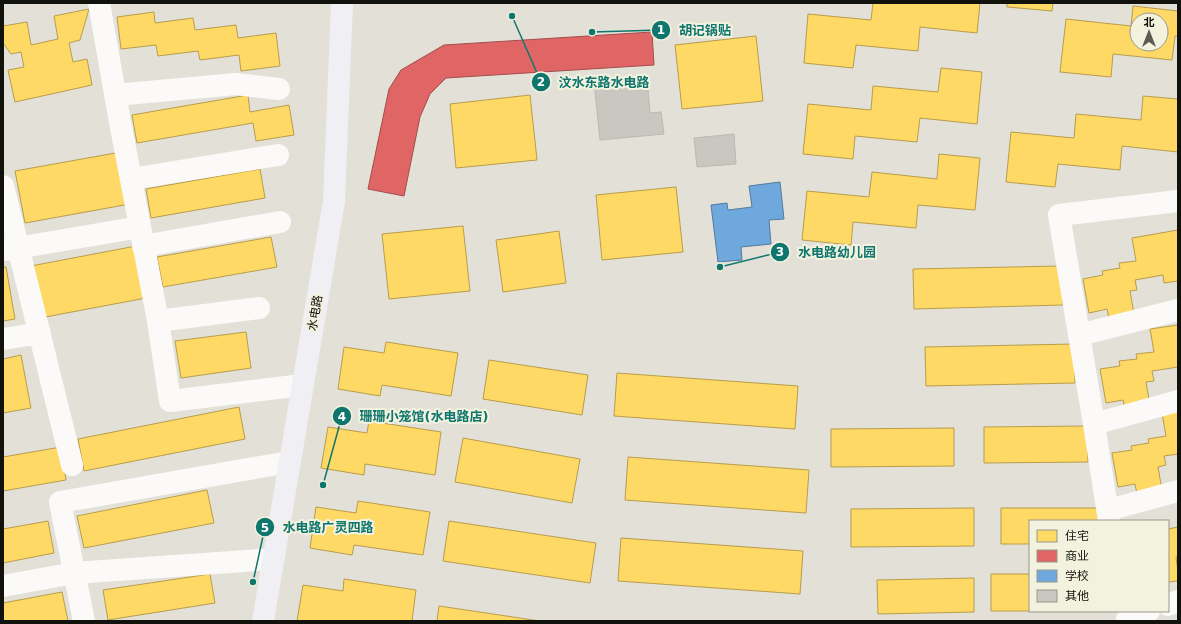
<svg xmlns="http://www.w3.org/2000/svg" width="1181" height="624" viewBox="0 0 1181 624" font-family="'DejaVu Sans','Noto Sans SC',sans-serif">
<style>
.homes{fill:#ffd966;stroke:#b89d4b;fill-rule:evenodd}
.shops{fill:#e06666;stroke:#a24d4b}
.schools{fill:#6fa8dc;stroke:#537b9e}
.building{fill:#c9c8c0;stroke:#bbbab2}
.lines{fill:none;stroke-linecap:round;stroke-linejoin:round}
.minor{stroke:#fbfaf9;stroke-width:22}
.major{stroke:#f0eff3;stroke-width:22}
.labels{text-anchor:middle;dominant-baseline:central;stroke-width:4;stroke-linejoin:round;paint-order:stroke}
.street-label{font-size:12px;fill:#12120c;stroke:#f3f2df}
.leader{fill:none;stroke:#0f766e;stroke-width:1.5}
.callout-dot{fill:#0f766e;stroke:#f3f2df;stroke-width:1.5}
.mark-label{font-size:12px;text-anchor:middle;font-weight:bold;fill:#fff}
.callout-label{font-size:13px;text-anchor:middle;font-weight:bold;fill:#0f766e;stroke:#f3f2df;stroke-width:4;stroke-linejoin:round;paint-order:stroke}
</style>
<rect width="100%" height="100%" fill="#e2e0d7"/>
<!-- homes -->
<path class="homes" d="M 873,3 L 980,3 L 977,33 L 920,27 L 918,51 L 856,45 L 853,68 L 804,63 L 808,14 L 871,20 Z
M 1007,3 L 1053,3 L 1052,11 L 1007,7 Z
M 1133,6 L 1178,11 L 1178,36 L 1175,36 L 1172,60 L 1113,54 L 1111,77 L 1060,72 L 1066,19 L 1131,26 ZM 1137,20 L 1161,20 L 1161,44 L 1137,44 Z
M 89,9 L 80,40 L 69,43 L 73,62 L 87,59 L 92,85 L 15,102 L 8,70 L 24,67 L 21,52 L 11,54 L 3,43 L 3,26 L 27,22 L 31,45 L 58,39 L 54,16 Z
M 154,12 L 155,23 L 193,18 L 195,30 L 236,25 L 238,38 L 276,33 L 280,66 L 241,71 L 239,55 L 200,60 L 198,51 L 158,56 L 156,45 L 121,49 L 117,17 Z
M 756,36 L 763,101 L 682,109 L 675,45 Z
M 941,68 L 982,72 L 977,124 L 920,118 L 917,142 L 855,136 L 853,159 L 803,154 L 808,104 L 871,110 L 873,86 L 938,92 Z
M 248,95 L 250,112 L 289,105 L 294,135 L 256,141 L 253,123 L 137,143 L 132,115 Z
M 530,95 L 537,160 L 456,168 L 450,104 Z
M 1143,96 L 1178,99 L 1178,152 L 1122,146 L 1120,170 L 1058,164 L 1055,187 L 1006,182 L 1011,132 L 1074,138 L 1076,114 L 1141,120 Z
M 121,152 L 130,204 L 25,223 L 15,171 Z
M 939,154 L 980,158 L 975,210 L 918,205 L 916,228 L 853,222 L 851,245 L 802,240 L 807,191 L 869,197 L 872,172 L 937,179 Z
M 260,169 L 265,198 L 151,218 L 146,189 Z
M 676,187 L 683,252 L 602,260 L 596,195 Z
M 463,226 L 470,291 L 389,299 L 382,234 Z
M 1178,230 L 1178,281 L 1164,283 L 1163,275 L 1135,280 L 1137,290 L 1130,291 L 1134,314 L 1109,319 L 1107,309 L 1089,313 L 1083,279 L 1103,275 L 1102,271 L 1120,268 L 1119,263 L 1136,261 L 1132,238 Z
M 559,231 L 566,283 L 503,292 L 496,240 Z
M 271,237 L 277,267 L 163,287 L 157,257 Z
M 136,246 L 146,298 L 40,318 L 31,266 Z
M 1061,266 L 1063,305 L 914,309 L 913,269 Z
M 3,267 L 6,267 L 15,319 L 3,321 Z
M 1178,325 L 1178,367 L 1152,371 L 1154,381 L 1146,382 L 1150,405 L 1125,409 L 1123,400 L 1106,403 L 1100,369 L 1120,366 L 1119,361 L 1137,359 L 1136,354 L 1154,352 L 1150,329 Z
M 246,332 L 251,368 L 181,378 L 175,341 Z
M 386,342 L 458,353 L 451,396 L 382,385 L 380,396 L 338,389 L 344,347 L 384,353 Z
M 1074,344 L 1075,383 L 926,386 L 925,347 Z
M 21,355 L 31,408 L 3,413 L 3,359 Z
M 489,360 L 588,375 L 582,415 L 483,399 Z
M 617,373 L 798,386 L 795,429 L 614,416 Z
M 239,407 L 245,439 L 84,471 L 78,439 Z
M 1178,411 L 1178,454 L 1164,456 L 1166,465 L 1158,467 L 1162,490 L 1137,494 L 1135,484 L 1118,487 L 1112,453 L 1132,450 L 1131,446 L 1149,443 L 1148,439 L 1166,436 L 1162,413 Z
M 369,421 L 441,432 L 435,475 L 365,464 L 364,475 L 321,468 L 328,427 L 367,433 Z
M 1087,426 L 1088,462 L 984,463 L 984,427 Z
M 954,428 L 954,466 L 831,467 L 831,429 Z
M 463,438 L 580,459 L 572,503 L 455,482 Z
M 61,447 L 66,480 L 3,491 L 3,457 Z
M 628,457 L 809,470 L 806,513 L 625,500 Z
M 207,490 L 214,523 L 84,548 L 77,516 Z
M 358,501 L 430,512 L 423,555 L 354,545 L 352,555 L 310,548 L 316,507 L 356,513 Z
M 974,508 L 974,546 L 851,547 L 851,509 Z
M 1001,508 L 1104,508 L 1104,521 L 1030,521 L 1030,544 L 1001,544 Z
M 48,521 L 54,553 L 3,563 L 3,529 Z
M 449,521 L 596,543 L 590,583 L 443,561 Z
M 1178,527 L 1178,557 L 1176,557 L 1178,571 L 1178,581 L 1168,582 L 1168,529 Z
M 621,538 L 803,551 L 800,594 L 618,581 Z
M 210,574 L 215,603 L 108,620 L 103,590 Z
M 991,574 L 1030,574 L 1030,611 L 991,611 Z
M 974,578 L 974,612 L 878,614 L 877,580 Z
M 344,579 L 416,590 L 412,621 L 297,621 L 303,585 L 343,591 Z
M 62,592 L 68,621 L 3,621 L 3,603 Z
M 439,606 L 540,621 L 437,621 Z"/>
<!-- shops -->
<path class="shops" d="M 652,32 L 654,65 L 446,78 L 430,94 L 420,117 L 404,196 L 368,189 L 389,89 L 401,70 L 444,45 Z"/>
<!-- schools -->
<path class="schools" d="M 780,182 L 784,219 L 769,220 L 771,244 L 741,247 L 742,260 L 718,262 L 711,205 L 727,203 L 728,210 L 752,207 L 749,186 Z"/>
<!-- building -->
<path class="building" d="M 647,77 L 650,113 L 661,112 L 664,134 L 600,140 L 594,82 Z
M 734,134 L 736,164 L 697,167 L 694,138 Z"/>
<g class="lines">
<!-- minor -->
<path class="minor" d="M 99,3 L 120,122 L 158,321 L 259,308
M 115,95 L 236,84 L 279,89
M 131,179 L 278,155
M 3,186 L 72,465
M 143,246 L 280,222
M 5,250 L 140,227
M 158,321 L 170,401 L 302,385
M 1079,335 L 1178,310
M 3,339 L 40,333
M 1094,424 L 1178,401
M 1108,510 L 1178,491
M 1109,521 L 1094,424 L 1059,215 L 1178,201
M 3,586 L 74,573 L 273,559
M 1168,605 L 1178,601
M 1127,619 L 1149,611
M 84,621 L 60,502 L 289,462"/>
<!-- major -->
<path class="major" d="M 263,621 L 334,201 L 342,3"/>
</g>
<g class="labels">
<!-- street labels -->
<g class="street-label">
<text transform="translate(315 313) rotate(-80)">水电路</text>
</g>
</g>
<!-- callouts -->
<path class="leader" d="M592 32L661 30M512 16L541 82M720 267L780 252M323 485L342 416M253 582L265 527"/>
<g class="callout-dot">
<circle cx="592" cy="32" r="4"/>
<circle cx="512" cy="16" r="4"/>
<circle cx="720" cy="267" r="4"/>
<circle cx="323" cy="485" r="4"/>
<circle cx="253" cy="582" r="4"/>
<circle cx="661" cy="30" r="10"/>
<circle cx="541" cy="82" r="10"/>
<circle cx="780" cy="252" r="10"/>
<circle cx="342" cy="416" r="10"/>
<circle cx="265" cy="527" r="10"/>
</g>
<g class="mark-label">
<text x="661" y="34">1</text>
<text x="541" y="86">2</text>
<text x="780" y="256">3</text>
<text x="342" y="421">4</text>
<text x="265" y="532">5</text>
</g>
<g class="callout-label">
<text x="705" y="35">胡记锅贴</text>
<text x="604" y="87">汶水东路水电路</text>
<text x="837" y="257">水电路幼儿园</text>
<text x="424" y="421">珊珊小笼馆(水电路店)</text>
<text x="328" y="532">水电路广灵四路</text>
</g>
<!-- border -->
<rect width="1181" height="624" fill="none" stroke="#12120c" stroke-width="8"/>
<!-- legend -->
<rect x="1029" y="520" width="140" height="92" fill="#f3f2df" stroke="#99988b"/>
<rect x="1037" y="530" width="20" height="12" fill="#ffd966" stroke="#99988b"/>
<text x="1065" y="540" font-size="12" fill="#12120c">住宅</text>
<rect x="1037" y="550" width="20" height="12" fill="#e06666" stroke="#99988b"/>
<text x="1065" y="560" font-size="12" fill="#12120c">商业</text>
<rect x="1037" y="570" width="20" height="12" fill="#6fa8dc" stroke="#99988b"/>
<text x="1065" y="580" font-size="12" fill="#12120c">学校</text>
<rect x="1037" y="590" width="20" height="12" fill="#c9c8c0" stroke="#99988b"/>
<text x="1065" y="600" font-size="12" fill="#12120c">其他</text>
<!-- north arrow -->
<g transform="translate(1149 32)"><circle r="19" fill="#f3f2df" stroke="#99988b"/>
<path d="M0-3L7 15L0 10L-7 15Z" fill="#5b5a53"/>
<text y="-6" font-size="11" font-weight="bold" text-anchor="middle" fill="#12120c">北</text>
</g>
</svg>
